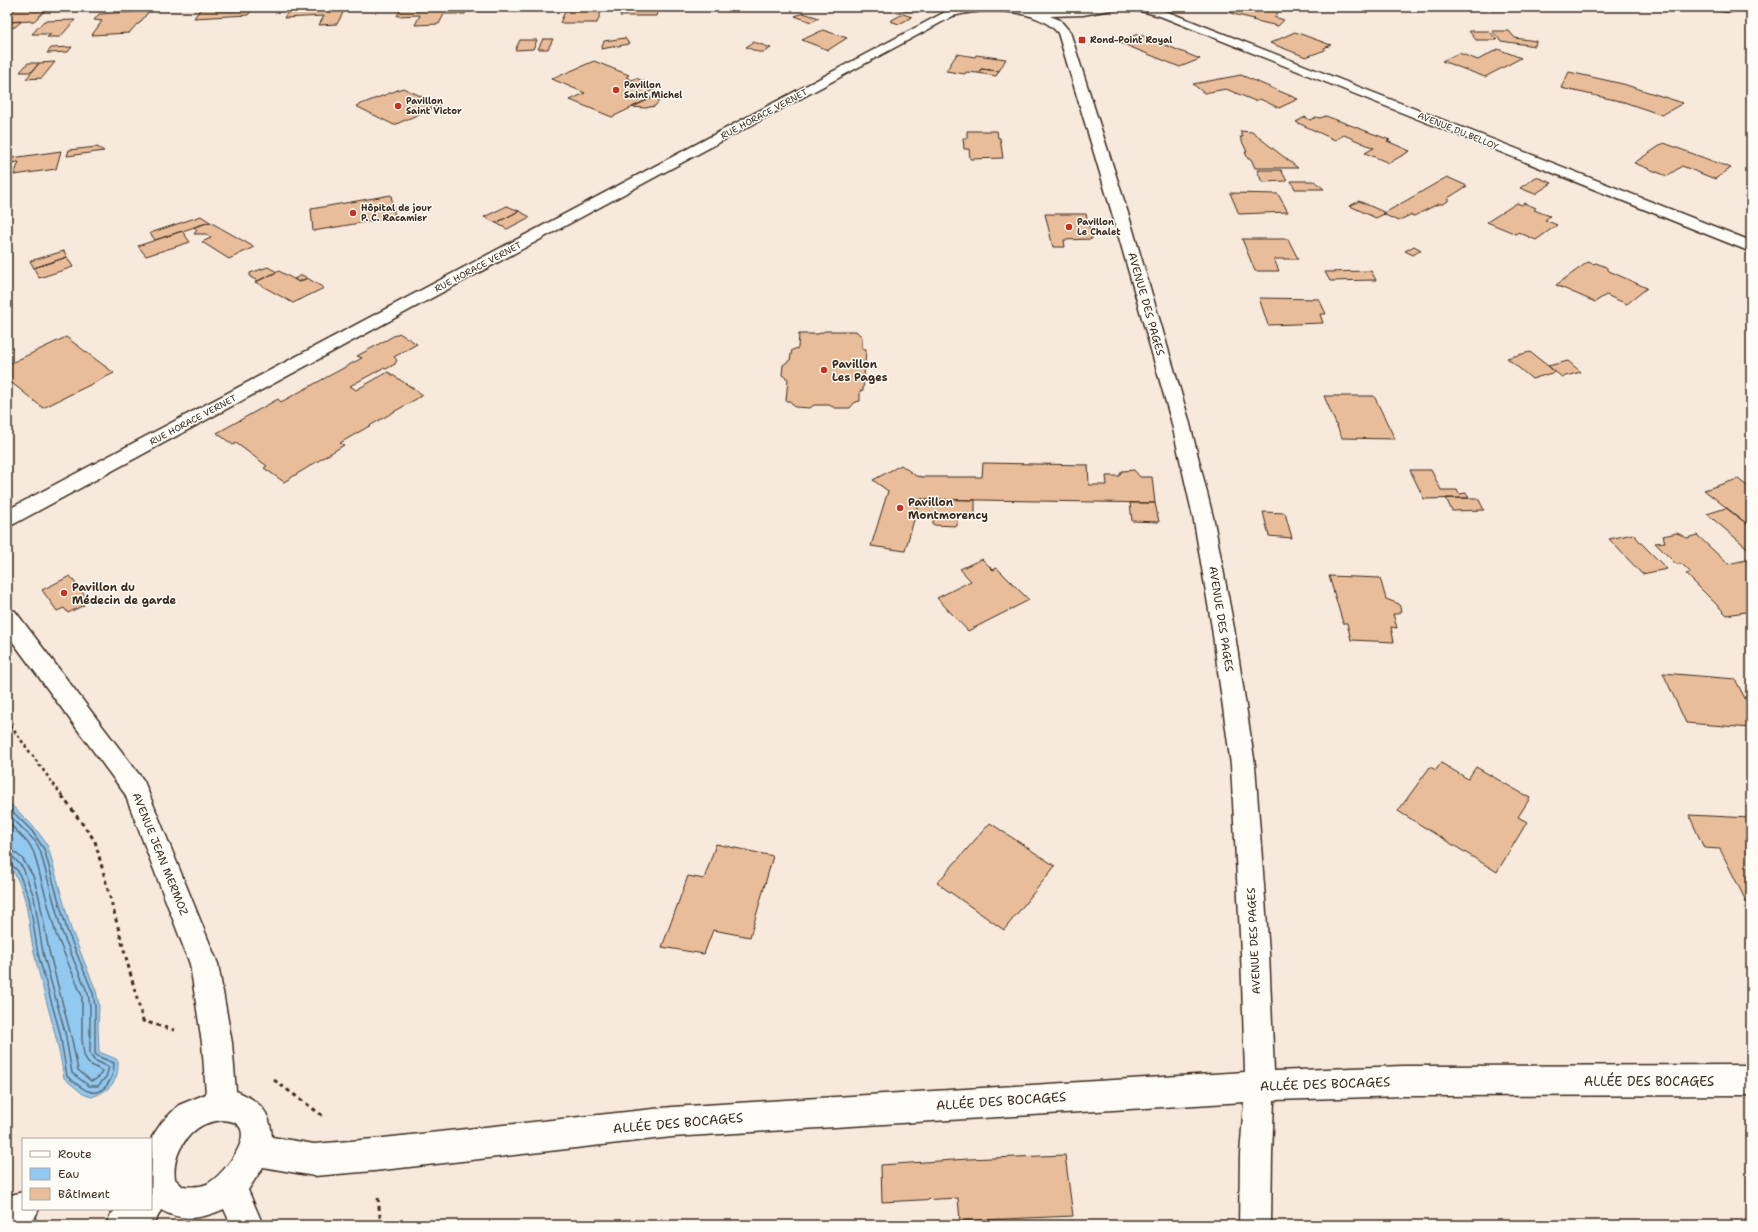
<svg xmlns="http://www.w3.org/2000/svg" width="1758" height="1232" viewBox="0 0 1758 1232" font-family="'Shantell Sans',sans-serif">
<style>
.water{fill:#92c9f1;stroke:#6f899d}
.lines{fill:none;stroke-linecap:round;stroke-linejoin:round}
.shore{stroke:#5e6a72;stroke-width:1.5}
.building{fill:#e9bd99;stroke:#3b2a1e}
.street-casing{stroke:#3b2a1e;stroke-width:3}
.path-far1{stroke:#3b2a1e;stroke-width:2.5;stroke-dasharray:3 3;stroke-linecap:butt}
.path{stroke:#3b2a1e;stroke-width:3;stroke-dasharray:4 4;stroke-linecap:butt}
.street{fill:#fdfcf7;fill-rule:evenodd}
.poi-dot{fill:#c8321e;stroke:#fdfcf7;stroke-width:1.5}
.labels{text-anchor:middle;dominant-baseline:central;stroke-width:3;stroke-linejoin:round;paint-order:stroke}
.far-poi-label{font-size:9px;font-weight:bold;fill:#3b2a1e;stroke:#fdfcf7;text-anchor:start}
.far-street-label{font-size:9px;fill:#3b2a1e;stroke:#fdfcf7}
.street-label{font-size:11px;fill:#3b2a1e;stroke:#fdfcf7}
.poi-label{font-size:11px;font-weight:bold;fill:#3b2a1e;stroke:#fdfcf7;text-anchor:start}
.near-street-label{font-size:13px;fill:#3b2a1e;stroke:#fdfcf7}
</style>
<rect width="100%" height="100%" fill="#f7e9db"/>
<filter id="ink" filterUnits="userSpaceOnUse"><feTurbulence type="fractalNoise" baseFrequency=".025" numOctaves="2"/><feDisplacementMap in="SourceGraphic" scale="8" xChannelSelector="R" yChannelSelector="G"/><feConvolveMatrix kernelMatrix="1 2 1 2 8 2 1 2 1" color-interpolation-filters="sRGB"/></filter>
<g filter="url(#ink)">
<!-- water -->
<path class="water" d="M 7,801 C 22,815 38,829 48,847 L 71,929 L 96,991 L 99,1005 L 98,1027 L 99,1052 L 116,1059 L 118,1062 C 119,1081 109,1092 91,1097 L 83,1094 L 64,1078 C 58,1036 44,997 35,956 C 27,925 30,889 7,864 Z"/>
<g class="lines">
<!-- shore -->
<path class="shore" d="M 7,806 L 32,831 L 44,849 L 67,930 L 93,993 L 95,1006 L 95,1053 L 97,1056 L 114,1063 C 114,1077 105,1097 88,1091 C 80,1088 73,1081 67,1076 L 60,1033 L 38,954 L 29,898 L 18,871 L 7,861
M 7,813 L 35,841 L 40,850 L 62,932 L 88,994 L 90,1006 L 90,1054 L 94,1060 L 109,1067 L 106,1077 L 98,1086 L 89,1086 L 72,1073 L 65,1032 L 43,953 L 34,897 L 23,868 L 14,858 L 7,856
M 7,821 L 30,845 L 34,853 L 56,934 L 82,996 L 82,1039 L 84,1055 L 88,1063 L 102,1071 C 100,1077 97,1080 91,1081 L 78,1070 L 72,1040 L 49,951 L 39,897 L 33,876 L 22,858 L 14,852 L 7,850"/>
</g>
<!-- building -->
<path class="building" d="M 8,7 L 49,7 L 34,21 L 7,22 L 7,16 L 18,7 Z
M 202,7 L 254,7 L 248,15 L 194,18 Z
M 291,7 L 346,7 L 337,24 L 319,25 L 324,16 L 284,18 Z
M 402,7 L 468,7 L 465,14 L 444,14 L 439,24 L 415,25 L 420,15 L 397,16 Z
M 476,7 L 520,7 L 518,11 L 474,11 Z
M 567,7 L 603,7 L 597,23 L 560,23 Z
M 623,7 L 659,7 L 656,16 L 620,16 Z
M 855,7 L 917,7 L 915,7 L 914,11 Z
M 1231,7 L 1267,7 L 1266,8 L 1279,11 L 1274,17 L 1284,20 L 1278,26 L 1252,20 L 1254,19 L 1233,14 L 1230,12 L 1232,9 L 1230,8 Z
M 1429,7 L 1446,7 L 1449,11 L 1432,10 Z
M 1484,7 L 1512,7 L 1515,10 L 1487,10 Z
M 1536,7 L 1565,7 L 1567,9 L 1539,10 Z
M 1691,7 L 1729,7 L 1731,13 Z
M 149,11 L 139,24 L 137,24 L 129,33 L 92,35 L 102,21 L 94,20 L 99,14 Z
M 803,13 L 819,18 L 811,22 L 795,16 Z
M 903,14 L 912,17 L 899,24 L 890,21 Z
M 75,20 L 60,37 L 47,37 L 51,34 L 32,34 L 44,21 Z
M 22,21 L 15,27 L 7,28 L 7,22 Z
M 823,30 L 847,38 L 828,50 L 802,40 Z
M 1469,31 L 1489,31 L 1497,40 L 1476,40 Z
M 1492,31 L 1509,31 L 1515,38 L 1536,41 L 1535,46 L 1501,41 Z
M 1295,32 L 1331,45 L 1324,48 L 1325,50 L 1306,57 L 1270,43 Z
M 1138,34 L 1200,59 L 1180,67 L 1118,42 Z
M 625,38 L 629,44 L 601,49 L 604,41 Z
M 543,39 L 553,39 L 548,49 L 538,49 Z
M 520,40 L 537,40 L 533,49 L 515,50 Z
M 754,42 L 771,48 L 764,52 L 758,52 L 746,47 Z
M 72,47 L 68,52 L 47,53 L 51,48 Z
M 1498,49 L 1521,58 L 1485,77 L 1442,61 L 1459,53 L 1478,60 Z
M 957,54 L 975,57 L 976,55 L 1006,59 L 999,71 L 981,69 L 978,73 L 966,72 L 965,74 L 946,71 Z
M 594,61 L 629,75 L 626,77 L 632,80 L 636,78 L 659,88 L 644,94 L 652,98 L 612,117 L 570,100 L 585,93 L 552,79 Z
M 55,62 L 42,78 L 26,79 L 39,63 Z
M 28,63 L 39,63 L 32,72 L 20,72 Z
M 981,69 L 999,71 L 996,76 L 978,73 Z
M 1569,72 L 1623,84 L 1683,103 L 1662,115 L 1624,102 L 1561,88 Z
M 1241,75 L 1298,99 L 1279,108 L 1260,99 L 1255,101 L 1226,89 L 1204,93 L 1193,84 Z
M 403,88 L 440,105 L 394,125 L 356,106 Z
M 655,96 L 658,98 L 659,101 L 655,106 L 645,108 L 632,107 Z
M 1326,116 L 1390,140 L 1387,141 L 1410,151 L 1389,163 L 1365,153 L 1374,148 L 1344,135 L 1335,140 L 1296,122 L 1305,117 L 1310,120 L 1316,117 L 1320,118 Z
M 967,131 L 997,131 L 998,138 L 1000,138 L 1003,158 L 970,159 L 969,149 L 964,149 L 963,138 L 967,138 Z
M 1240,131 L 1252,132 L 1298,168 L 1255,168 L 1251,159 L 1248,159 L 1245,152 L 1247,152 L 1240,137 L 1243,137 Z
M 1664,143 L 1731,168 L 1715,179 L 1682,166 L 1667,176 L 1634,163 Z
M 97,147 L 104,151 L 67,156 L 69,150 Z
M 61,151 L 56,169 L 14,175 L 19,162 L 10,163 L 12,158 Z
M 1257,170 L 1281,170 L 1287,181 L 1262,182 Z
M 1447,177 L 1467,186 L 1448,198 L 1448,201 L 1443,204 L 1438,204 L 1414,216 L 1410,215 L 1398,221 L 1383,214 Z
M 1536,177 L 1552,183 L 1535,194 L 1520,188 Z
M 1291,181 L 1314,181 L 1324,189 L 1295,189 Z
M 1230,193 L 1278,194 L 1288,212 L 1239,214 Z
M 391,195 L 395,217 L 313,231 L 311,209 Z
M 1359,201 L 1386,213 L 1376,218 L 1350,206 Z
M 1517,203 L 1522,205 L 1524,203 L 1536,208 L 1534,210 L 1550,216 L 1545,220 L 1557,225 L 1536,240 L 1518,232 L 1516,234 L 1487,222 Z
M 507,206 L 519,211 L 496,223 L 484,217 Z
M 519,211 L 530,217 L 507,229 L 496,223 Z
M 1045,214 L 1086,214 L 1092,239 L 1064,240 L 1065,247 L 1053,247 Z
M 201,216 L 210,222 L 155,240 L 150,233 Z
M 210,222 L 254,247 L 229,259 L 202,242 L 211,238 L 206,234 L 194,234 L 197,230 L 194,227 Z
M 182,231 L 190,242 L 146,256 L 138,246 Z
M 1242,239 L 1288,239 L 1298,259 L 1274,259 L 1279,271 L 1255,271 Z
M 1414,246 L 1421,250 L 1413,255 L 1405,251 Z
M 64,251 L 67,257 L 34,268 L 30,261 Z
M 67,257 L 73,267 L 39,278 L 34,268 Z
M 1588,262 L 1593,264 L 1596,263 L 1606,267 L 1609,271 L 1647,288 L 1627,304 L 1606,295 L 1595,302 L 1556,285 Z
M 268,267 L 277,272 L 258,281 L 250,277 L 250,273 Z
M 279,271 L 299,282 L 307,278 L 324,288 L 293,303 L 255,282 Z
M 1371,271 L 1376,280 L 1330,281 L 1325,272 Z
M 302,275 L 307,278 L 299,282 L 294,279 Z
M 1259,298 L 1319,299 L 1326,314 L 1320,314 L 1323,323 L 1268,325 Z
M 825,331 L 856,331 L 862,337 L 862,349 L 866,350 L 863,390 L 860,391 L 860,401 L 855,402 L 850,408 L 835,408 L 829,405 L 814,405 L 810,408 L 795,407 L 790,401 L 786,401 L 788,379 L 782,375 L 783,365 L 790,360 L 792,350 L 798,348 L 799,334 L 818,334 Z
M 399,333 L 417,344 L 394,357 L 397,360 L 395,364 L 386,369 L 383,368 L 350,386 L 356,390 L 388,372 L 423,395 L 340,443 L 344,445 L 284,482 L 264,468 L 267,466 L 236,443 L 233,445 L 217,433 L 278,399 L 281,402 L 362,358 L 357,356 Z
M 66,337 L 114,373 L 43,408 L 7,379 L 7,365 Z
M 1530,352 L 1548,366 L 1555,372 L 1532,379 L 1507,358 Z
M 1568,361 L 1581,372 L 1562,377 L 1548,366 Z
M 1324,396 L 1374,396 L 1395,439 L 1342,438 Z
M 983,463 L 1088,465 L 1089,485 L 1107,485 L 1106,476 L 1119,476 L 1122,471 L 1134,470 L 1140,477 L 1152,477 L 1155,503 L 920,499 L 905,551 L 871,546 L 888,491 L 873,480 L 901,465 L 916,476 L 923,477 L 982,477 Z
M 1410,470 L 1431,470 L 1441,490 L 1457,490 L 1459,494 L 1466,493 L 1469,498 L 1424,499 Z
M 1738,479 L 1751,489 L 1751,527 L 1704,490 Z
M 1446,498 L 1478,498 L 1484,510 L 1452,511 Z
M 920,499 L 975,500 L 975,515 L 957,514 L 957,526 L 933,525 L 933,514 L 915,513 Z
M 1130,503 L 1155,503 L 1159,522 L 1132,521 Z
M 1726,508 L 1751,527 L 1751,551 L 1707,514 Z
M 1263,512 L 1285,513 L 1292,538 L 1269,536 Z
M 1677,533 L 1687,538 L 1697,535 L 1728,564 L 1746,560 L 1751,565 L 1751,611 L 1727,615 L 1686,574 L 1691,573 L 1682,564 L 1676,564 L 1655,543 L 1665,542 L 1663,536 Z
M 1633,534 L 1644,546 L 1667,569 L 1642,574 L 1609,539 Z
M 982,559 L 993,570 L 997,568 L 1029,600 L 968,631 L 937,598 L 971,581 L 960,569 Z
M 70,576 L 85,596 L 79,599 L 84,605 L 68,613 L 64,608 L 57,611 L 42,590 Z
M 1329,576 L 1380,578 L 1386,599 L 1399,604 L 1401,611 L 1397,614 L 1393,614 L 1397,628 L 1391,627 L 1394,642 L 1351,640 L 1347,623 L 1343,623 Z
M 1663,673 L 1735,679 L 1751,710 L 1751,728 L 1686,723 Z
M 1441,763 L 1468,779 L 1476,767 L 1530,798 L 1518,817 L 1527,822 L 1497,872 L 1398,811 L 1430,767 L 1436,770 Z
M 1689,815 L 1751,818 L 1751,907 L 1749,907 L 1720,849 L 1704,848 Z
M 990,823 L 1055,866 L 1004,930 L 937,883 Z
M 716,844 L 773,856 L 750,937 L 713,930 L 704,954 L 662,947 L 688,876 L 704,879 Z
M 1065,1155 L 1073,1216 L 960,1221 L 958,1198 L 882,1202 L 881,1165 L 968,1159 Z"/>
<g class="lines">
<defs>
<path id="street" d="M 960,7 L 1019,7 L 1054,9 L 1118,7 L 1116,9 L 1083,15 L 1050,16 L 1060,20 L 1070,32 L 1128,213 L 1189,420 L 1214,521 L 1234,628 L 1255,765 L 1269,953 L 1274,1071 L 1403,1066 L 1751,1065 L 1751,1095 L 1403,1096 L 1274,1100 L 1272,1155 L 1271,1225 L 1239,1225 L 1240,1155 L 1244,1102 L 672,1137 L 374,1171 L 314,1176 L 263,1167 L 248,1190 L 263,1225 L 231,1225 L 224,1209 C 201,1219 183,1222 161,1210 L 156,1220 L 150,1225 L 106,1225 L 111,1214 L 117,1209 L 151,1209 L 152,1137 L 162,1122 L 179,1105 L 206,1094 L 202,1043 L 190,964 L 125,794 L 7,634 L 7,609 L 15,611 L 144,781 L 147,789 L 218,964 L 232,1043 L 236,1091 C 260,1101 270,1111 272,1137 L 314,1144 L 374,1139 L 672,1107 L 1245,1072 L 1241,953 L 1231,765 L 1212,628 L 1194,521 L 1171,420 L 1112,213 L 1058,33 C 1036,7 983,8 953,16 L 14,524 L 7,526 L 7,510 L 945,12 ZM 222,1120 C 266,1121 226,1174 207,1184 C 200,1187 190,1187 182,1186 L 175,1179 C 172,1158 184,1135 203,1125 C 209,1122 216,1121 222,1120 Z
M 1121,7 L 1152,7 L 1168,12 L 1751,241 L 1751,252 L 1160,16 L 1141,11 L 1123,9 Z
M 23,1192 L 23,1209 L 39,1209 L 34,1219 L 19,1225 L 7,1225 L 7,1196 Z"/>
</defs>
<!-- street casing -->
<use href="#street" class="street-casing"/>
<!-- path-far1 -->
<path class="path-far1" d="M 7,721 L 63,797"/>
<!-- path -->
<path class="path" d="M 62,796 L 95,841 L 143,1021 L 174,1030
M 274,1080 L 323,1116
M 378,1198 L 381,1225"/>
<!-- street -->
<use href="#street" class="street"/>
</g>
</g>
<!-- markers -->
<g class="poi-dot">
<rect x="1078" y="36" width="8" height="8" rx="2"/>
<circle cx="616" cy="90" r="4"/>
<circle cx="398" cy="106" r="4"/>
<circle cx="353" cy="213" r="4"/>
<circle cx="1069" cy="227" r="4"/>
<circle cx="824" cy="370" r="4"/>
<circle cx="900" cy="508" r="4"/>
<circle cx="64" cy="593" r="4"/>
</g>
<g class="labels">
<!-- far-poi labels -->
<g class="far-poi-label">
<text x="1090" y="40">Rond-Point Royal</text>
<text x="624" y="85">Pavillon<tspan x="624" dy="10">Saint Michel</tspan></text>
<text x="406" y="101">Pavillon<tspan x="406" dy="10">Saint Victor</tspan></text>
<text x="361" y="208">Hôpital de jour<tspan x="361" dy="10">P. C. Racamier</tspan></text>
<text x="1077" y="222">Pavillon<tspan x="1077" dy="10">Le Chalet</tspan></text>
</g>
<!-- far-street labels -->
<g class="far-street-label">
<text transform="translate(764 114) rotate(-28)">RUE HORACE VERNET</text>
<text transform="translate(1458 131) rotate(22)">AVENUE DU BELLOY</text>
<text transform="translate(478 267) rotate(-28)">RUE HORACE VERNET</text>
<text transform="translate(193 420) rotate(-28)">RUE HORACE VERNET</text>
</g>
<!-- street labels -->
<g class="street-label">
<text transform="translate(1146 304) rotate(74)">AVENUE DES PAGES</text>
<text transform="translate(1221 619) rotate(81)">AVENUE DES PAGES</text>
<text transform="translate(160 854) rotate(68)">AVENUE JEAN MERMOZ</text>
<text transform="translate(1254 941) rotate(-93)">AVENUE DES PAGES</text>
</g>
<!-- poi labels -->
<g class="poi-label">
<text x="832" y="364">Pavillon<tspan x="832" dy="13">Les Pages</tspan></text>
<text x="908" y="502">Pavillon<tspan x="908" dy="13">Montmorency</tspan></text>
<text x="72" y="587">Pavillon du<tspan x="72" dy="13">Médecin de garde</tspan></text>
</g>
<!-- near-street labels -->
<g class="near-street-label">
<text x="1649" y="1081">ALLÉE DES BOCAGES</text>
<text transform="translate(1325 1084) rotate(-2)">ALLÉE DES BOCAGES</text>
<text transform="translate(1001 1101) rotate(-4)">ALLÉE DES BOCAGES</text>
<text transform="translate(678 1123) rotate(-5)">ALLÉE DES BOCAGES</text>
</g>
</g>
<!-- margin -->
<rect width="1758" height="1232" fill="none" stroke="#fdfcf7" stroke-width="24"/>
<rect x="12" y="12" width="1734" height="1208" fill="none" stroke="#3b2a1e" stroke-width="1.5" filter="url(#ink)"/>
<!-- legend -->
<rect x="22" y="1138" width="130" height="72" fill="#fdfcf7" stroke="#afa8a0"/>
<rect x="30" y="1151" width="20" height="6" fill="#fdfcf7" stroke="#afa8a0"/>
<text x="58" y="1158" font-size="12" fill="#3b2a1e">Route</text>
<rect x="30" y="1168" width="20" height="12" fill="#92c9f1" stroke="#afa8a0"/>
<text x="58" y="1178" font-size="12" fill="#3b2a1e">Eau</text>
<rect x="30" y="1188" width="20" height="12" fill="#e9bd99" stroke="#afa8a0"/>
<text x="58" y="1198" font-size="12" fill="#3b2a1e">Bâtiment</text>
</svg>
